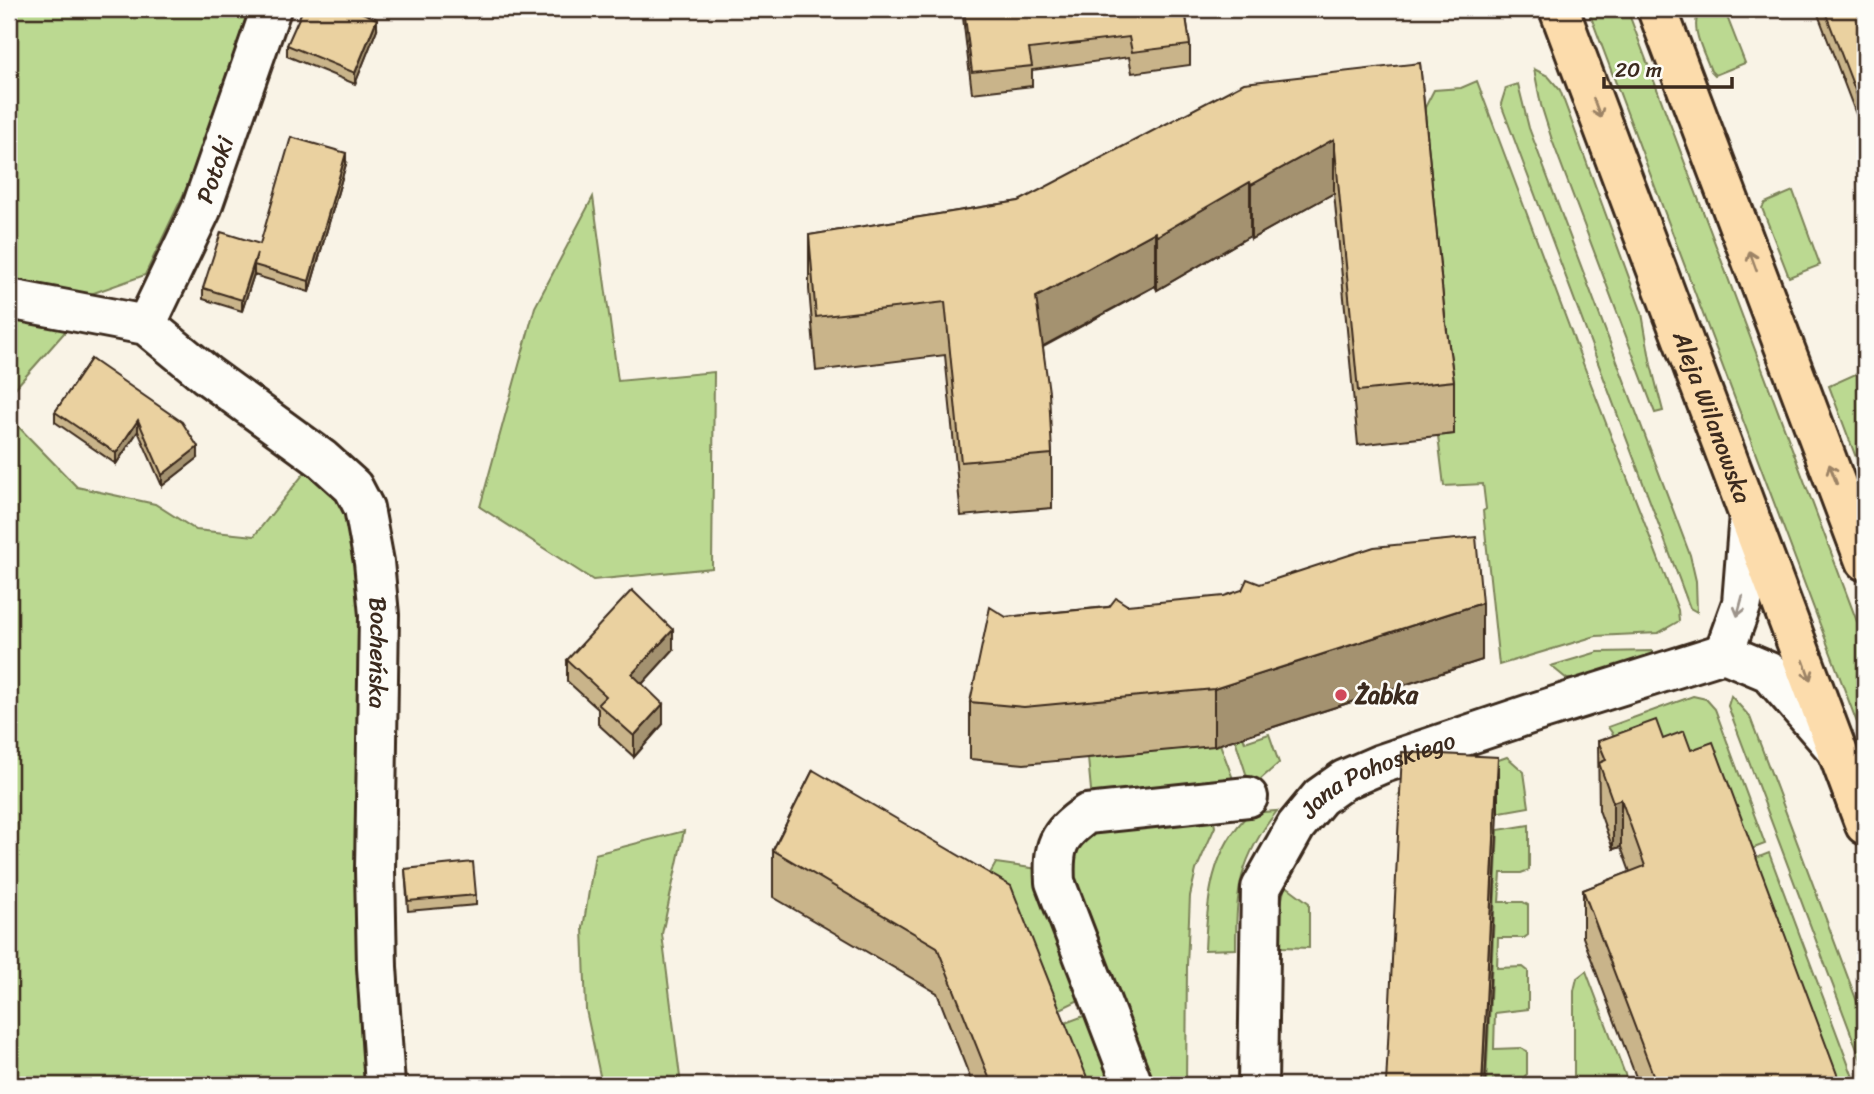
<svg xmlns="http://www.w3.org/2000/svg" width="1874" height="1094" viewBox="0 0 1874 1094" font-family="Sriracha,sans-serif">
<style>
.green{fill:#bbd991;stroke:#7b8258;stroke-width:2}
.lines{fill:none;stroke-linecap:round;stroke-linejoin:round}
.minor-casing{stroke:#3b2a1e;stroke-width:44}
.major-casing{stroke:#3b2a1e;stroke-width:44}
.minor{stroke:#fdfcf7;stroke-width:38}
.major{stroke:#fcdcac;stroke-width:38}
.wall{fill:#c9b48a;stroke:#3b2a1e;stroke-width:2}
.shaded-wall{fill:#a49270;stroke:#3b2a1e;stroke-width:2}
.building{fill:#ead1a0;stroke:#3b2a1e;stroke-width:2}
.oneway{stroke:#9c8365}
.oneway2{stroke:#9c938a}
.poi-dot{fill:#d1495b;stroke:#fdfcf7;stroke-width:2.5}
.labels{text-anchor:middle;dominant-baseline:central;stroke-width:5;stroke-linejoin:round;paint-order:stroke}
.street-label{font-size:24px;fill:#3b2a1e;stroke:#fdfcf7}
.poi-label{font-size:24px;font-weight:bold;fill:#3b2a1e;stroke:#fdfcf7;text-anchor:start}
</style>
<rect width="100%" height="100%" fill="#f9f3e6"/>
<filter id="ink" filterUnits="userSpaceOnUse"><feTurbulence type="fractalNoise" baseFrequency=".0143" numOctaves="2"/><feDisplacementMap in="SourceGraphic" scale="14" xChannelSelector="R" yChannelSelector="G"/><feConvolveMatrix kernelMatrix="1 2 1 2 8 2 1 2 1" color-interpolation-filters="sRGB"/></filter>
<g filter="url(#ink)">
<!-- green -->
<path class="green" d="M 9,9 L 249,9 L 196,168 L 145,275 L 88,295 L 9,282 Z
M 1588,9 L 1627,9 L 1865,643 L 1865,744 Z
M 1701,9 L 1724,9 L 1745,63 L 1715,75 L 1711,71 C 1704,52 1688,26 1701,9 Z
M 1534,69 L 1548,76 L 1560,90 L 1642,313 L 1651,365 L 1663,411 L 1655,413 L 1552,140 L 1541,105 Z
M 1477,81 L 1579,353 L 1678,610 L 1679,621 L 1658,633 L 1596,636 L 1499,665 L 1483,511 L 1486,509 L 1483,484 L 1444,486 L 1438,436 L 1454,434 L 1420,117 L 1434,90 L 1461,88 Z
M 1518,84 L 1529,128 L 1690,555 L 1696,581 L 1697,612 L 1690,608 L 1501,104 L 1506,88 Z
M 1793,191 L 1820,265 L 1789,277 L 1762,208 L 1765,203 Z
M 593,197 L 618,381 L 714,372 L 712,568 L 593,580 L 480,507 L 535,307 Z
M 9,318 L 72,324 L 9,395 Z
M 1860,372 L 1865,385 L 1865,475 L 1860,468 L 1829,386 Z
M 9,417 L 77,487 L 155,504 L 196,530 L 254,536 L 310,466 L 346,497 L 369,586 L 368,1085 L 9,1085 Z
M 1653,651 L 1653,654 L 1579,679 L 1567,679 L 1551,666 L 1598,652 Z
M 1693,696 L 1706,699 L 1715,709 L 1765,844 L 1743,852 L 1628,756 L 1608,727 Z
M 1731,696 L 1750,717 L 1865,1023 L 1865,1071 L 1728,706 Z
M 1269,734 L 1279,763 L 1256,783 L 1249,783 L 1235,739 L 1243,736 L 1245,742 Z
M 1220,744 L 1236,787 L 1092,801 L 1088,758 Z
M 1507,757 L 1524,772 L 1529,807 L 1495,813 L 1400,795 Z
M 1277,811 C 1239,859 1236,890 1236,949 L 1205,950 C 1207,898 1211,850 1250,813 Z
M 1213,816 L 1215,827 L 1196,870 L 1190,896 L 1187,966 L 1186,1085 L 1146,1085 L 1068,884 L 1069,851 L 1084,832 Z
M 1529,825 L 1529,870 L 1521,873 L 1501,873 L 1499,902 L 1523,902 L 1528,905 L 1528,935 L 1524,938 L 1498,938 L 1497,968 L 1523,967 L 1528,971 L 1528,1009 L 1495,1013 L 1494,1049 L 1521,1048 L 1527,1051 L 1527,1074 L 1524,1077 L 1493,1079 L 1492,1085 L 1486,1085 L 1498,830 Z
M 684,831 L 662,934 L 681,1085 L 602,1085 L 586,1010 L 583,928 L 595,854 Z
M 1769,853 L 1856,1085 L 1831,1085 L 1746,862 Z
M 996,863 L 1038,869 L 1081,999 L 1044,1017 L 970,909 Z
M 1285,885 L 1309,903 L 1309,948 L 1282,947 L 1279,944 L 1279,913 Z
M 1586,971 L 1629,1085 L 1574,1085 L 1574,991 L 1577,978 Z
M 1089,1014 L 1116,1085 L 1072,1085 L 1049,1029 Z"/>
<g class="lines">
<defs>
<g id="minor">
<path id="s1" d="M 9,299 L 146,325 L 207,375 L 322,459 L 353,487 L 364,508 L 374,562 L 379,615 L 375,870 L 377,967 L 385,1085"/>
<path id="s2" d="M 146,325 L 201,210 L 271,9"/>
<path d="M 1749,514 L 1742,603 L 1724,653 L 1769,672 L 1835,748"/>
<path d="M 1133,1085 L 1055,882 C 1053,846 1057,835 1087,814 L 1248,797"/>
<path id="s3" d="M 1258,1085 L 1261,888 L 1296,826 L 1320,797 L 1344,780 L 1381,764 L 1530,714 L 1724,653"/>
</g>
<g id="major">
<path id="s4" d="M 1559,9 L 1865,825"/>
<path d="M 1657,9 L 1865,561"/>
</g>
</defs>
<!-- minor casing -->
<use href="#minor" class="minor-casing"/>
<!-- major casing -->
<use href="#major" class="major-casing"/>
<!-- minor -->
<use href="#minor" class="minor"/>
<!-- major -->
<use href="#major" class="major"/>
</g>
<!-- wall -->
<path class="wall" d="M 962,9 L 1185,9 L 1190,45 L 1190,65 L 1132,73 L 1129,57 L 1032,70 L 1032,86 L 972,93 Z
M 1816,9 L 1865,9 L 1865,138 Z
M 377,29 L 355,84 L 287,56 L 287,45 Z
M 1420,63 L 1445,317 L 1454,381 L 1454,434 L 1358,445 L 1334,193 L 1251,239 L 1250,236 L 1157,290 L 1155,286 L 1043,347 L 1052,454 L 1052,508 L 961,516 L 945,355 L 816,371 L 809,289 L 809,235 L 1019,201 Z
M 346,164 L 309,292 L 254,275 L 254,274 L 242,311 L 203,299 L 203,288 L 260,244 Z
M 91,359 L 198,458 L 162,486 L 138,431 L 116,464 L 55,422 L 55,412 Z
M 1127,605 L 1482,660 L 1214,746 L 1024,764 L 970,759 L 970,702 L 1006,617 Z
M 673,650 L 642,684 L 663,724 L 634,757 L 598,724 L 598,709 L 567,681 L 567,660 Z
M 1663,739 L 1691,750 L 1841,1085 L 1639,1085 L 1583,937 L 1583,890 L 1630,872 L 1621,847 L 1613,849 L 1599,810 L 1598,741 Z
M 813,770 L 1090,1085 L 973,1085 L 937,993 L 773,897 L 773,850 Z
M 405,869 L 476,895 L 476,905 L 408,911 Z"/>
<!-- shaded-wall -->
<path class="shaded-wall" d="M 377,19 L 377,29 L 355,84 L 355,73 Z
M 1334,139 L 1334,193 L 1251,239 L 1251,185 Z
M 346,153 L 346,164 L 309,292 L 309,281 Z
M 1250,182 L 1250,236 L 1157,290 L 1157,236 Z
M 1155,232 L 1155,286 L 1036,350 L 1036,297 Z
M 254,265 L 254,274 L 242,311 L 242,300 Z
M 138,420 L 138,431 L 116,464 L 116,453 Z
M 198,447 L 198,458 L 162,486 L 162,475 Z
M 1482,603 L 1482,660 L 1214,746 L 1214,689 Z
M 673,630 L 673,650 L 632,695 L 632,674 Z
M 663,704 L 663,724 L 634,757 L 634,736 Z
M 1498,757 L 1498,814 L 1485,1085 L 1482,1085 Z
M 1621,799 L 1621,847 L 1613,849 L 1613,802 Z"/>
<!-- building -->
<path class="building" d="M 303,9 L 353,9 L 377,19 L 355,73 L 287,45 Z
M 964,9 L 1185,9 L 1190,45 L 1132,52 L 1129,37 L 1029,49 L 1032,66 L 972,72 Z
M 1824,9 L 1865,9 L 1865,116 Z
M 1420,63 L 1445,317 L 1454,381 L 1358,391 L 1334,139 L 1251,185 L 1250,182 L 1157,236 L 1155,232 L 1036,297 L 1049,392 L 1052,454 L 961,462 L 945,302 L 816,317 L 809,235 L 1019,201 L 1244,83 Z
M 291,137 L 346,153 L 309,281 L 254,265 L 257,253 L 242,300 L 203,288 L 221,232 L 260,244 Z
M 91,359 L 182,422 L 198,447 L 162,475 L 138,420 L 116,453 L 55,412 Z
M 1476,537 L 1482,603 L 1214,689 L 1024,707 L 970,702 L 990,607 L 1006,617 L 1109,607 L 1116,598 L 1127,605 L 1224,596 L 1242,590 L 1247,579 L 1260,584 L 1374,547 Z
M 632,590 L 673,630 L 632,674 L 663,704 L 634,736 L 598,704 L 606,696 L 567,660 Z
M 1656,720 L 1663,739 L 1684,731 L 1691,750 L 1713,742 L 1841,1085 L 1657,1085 L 1583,890 L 1645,866 L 1621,799 L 1613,802 L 1599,763 L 1606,760 L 1598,741 Z
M 1402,752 L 1498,757 L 1482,1085 L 1386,1085 Z
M 813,770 L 1011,886 L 1090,1085 L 992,1085 L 937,947 L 773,850 Z
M 473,862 L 476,895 L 408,901 L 405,869 Z"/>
<!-- one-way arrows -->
<defs><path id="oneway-shaft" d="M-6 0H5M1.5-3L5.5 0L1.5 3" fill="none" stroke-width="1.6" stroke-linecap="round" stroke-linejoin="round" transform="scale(1.75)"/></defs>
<g class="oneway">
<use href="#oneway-shaft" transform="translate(1597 108) rotate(69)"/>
<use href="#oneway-shaft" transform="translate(1753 261) rotate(-110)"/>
<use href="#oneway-shaft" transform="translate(1833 474) rotate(-111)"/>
<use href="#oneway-shaft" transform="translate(1807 670) rotate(70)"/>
</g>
<use class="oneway2" href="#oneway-shaft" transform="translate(1740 606) rotate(105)"/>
</g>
<!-- markers -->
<circle class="poi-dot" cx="1341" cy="695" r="7"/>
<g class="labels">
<!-- street labels -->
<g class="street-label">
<text stroke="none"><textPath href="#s2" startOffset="170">Potoki</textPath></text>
<text stroke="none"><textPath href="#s4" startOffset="436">Aleja Wilanowska</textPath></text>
<text stroke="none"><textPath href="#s1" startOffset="572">Bocheńska</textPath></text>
<text stroke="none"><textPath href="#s3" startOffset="368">Jana Pohoskiego</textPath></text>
</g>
<!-- poi labels -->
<g class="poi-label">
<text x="1355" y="695">Żabka</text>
</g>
</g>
<!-- margin -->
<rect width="1874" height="1094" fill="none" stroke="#fdfcf7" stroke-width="35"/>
<rect x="18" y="18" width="1839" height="1059" fill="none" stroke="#3b2a1e" stroke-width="2.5" filter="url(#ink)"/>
<!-- scale -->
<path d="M1604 77v10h128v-10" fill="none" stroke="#3b2a1e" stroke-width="3.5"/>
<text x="1615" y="77" font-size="21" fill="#3b2a1e" stroke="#fdfcf7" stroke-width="5" paint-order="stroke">20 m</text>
</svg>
